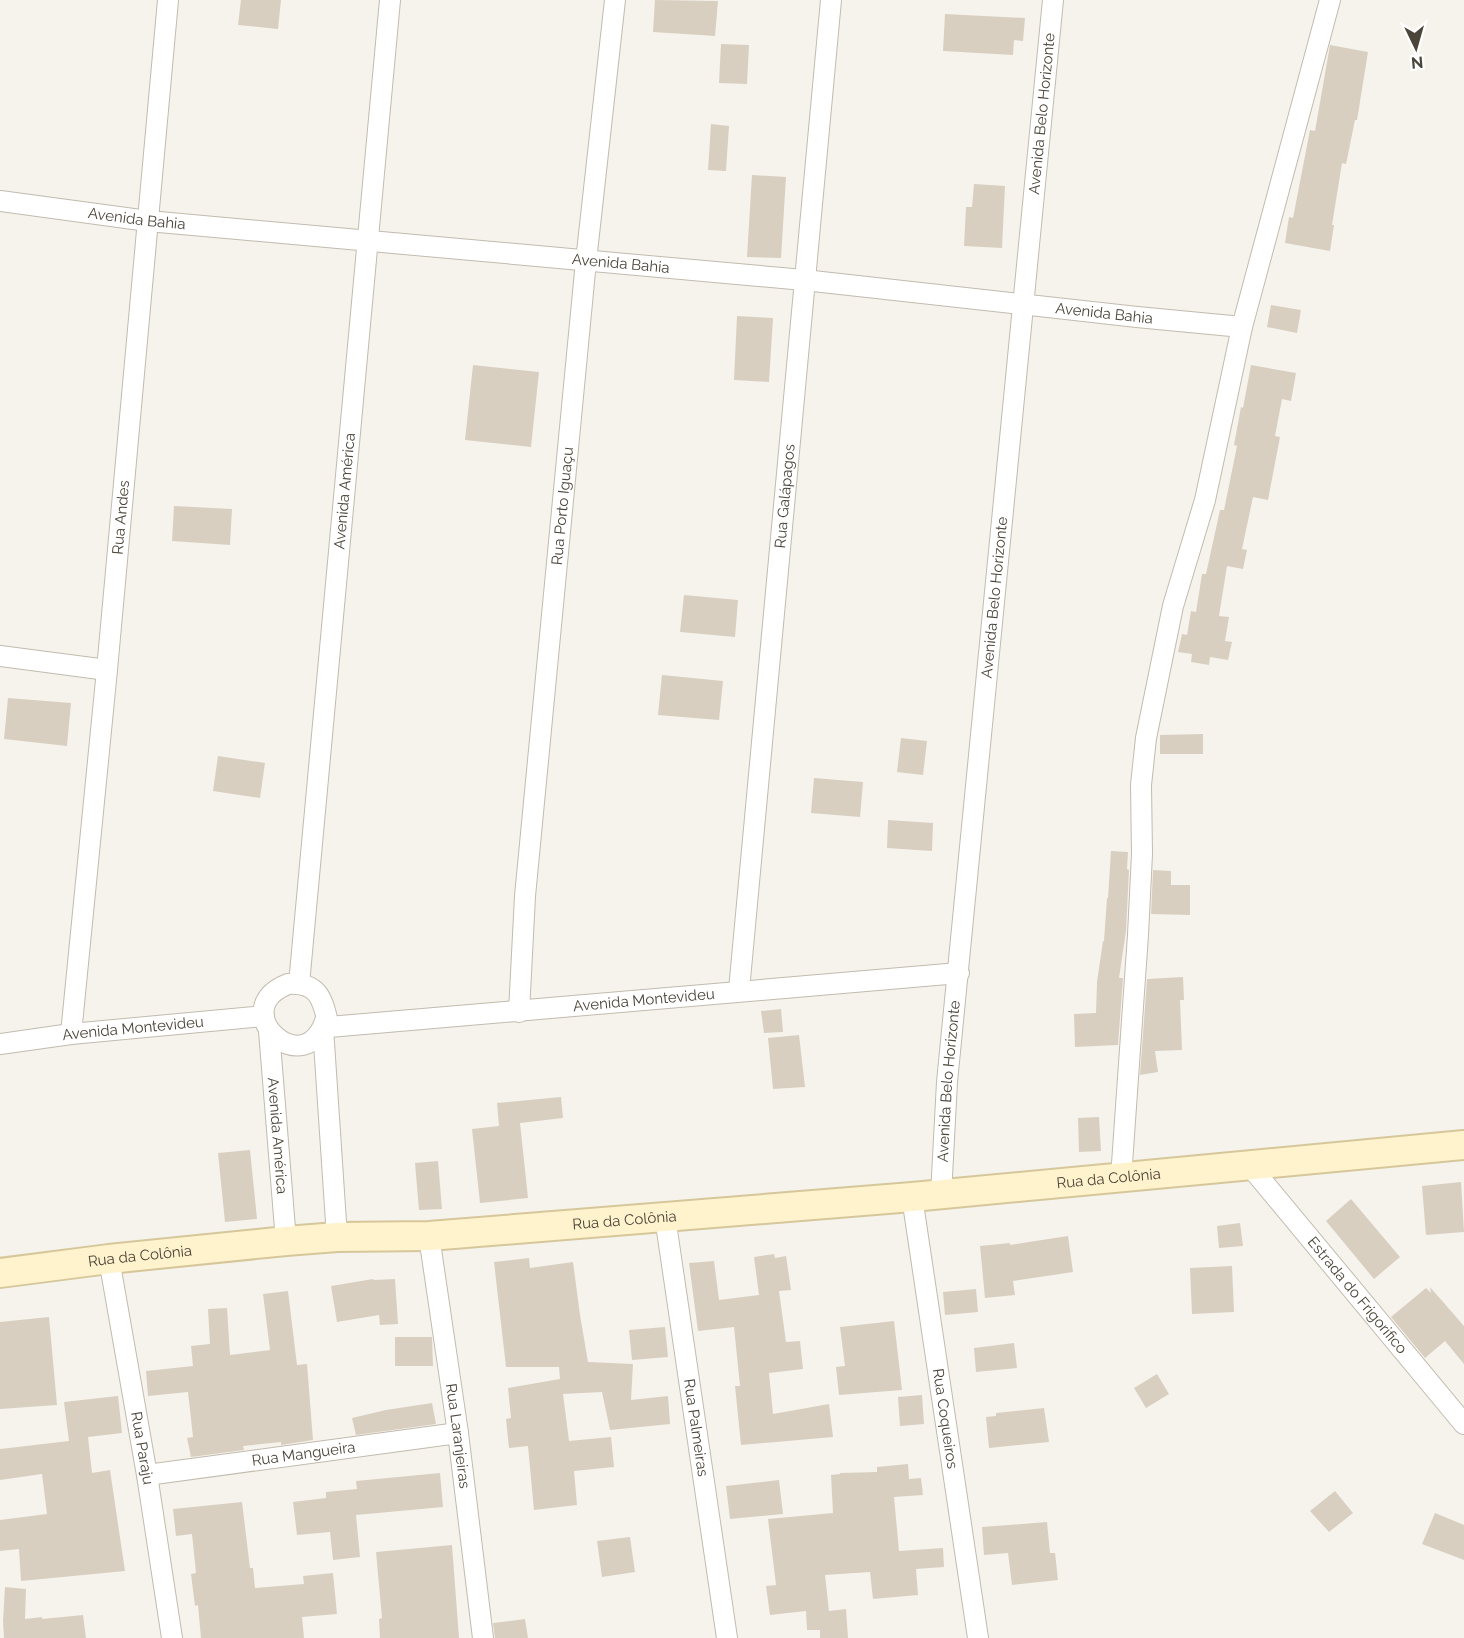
<svg xmlns="http://www.w3.org/2000/svg" width="1464" height="1638" viewBox="0 0 1464 1638" font-family="Raleway,sans-serif">
<style>
.building{fill:#d8cfc1}
.lines{fill:none;stroke-linecap:round;stroke-linejoin:round}
.minor-casing{stroke:#c2bbae;stroke-width:22}
.secondary-casing{stroke:#d6c79b;stroke-width:32}
.minor{stroke:#fff;stroke-width:20}
.secondary{stroke:#fff3cd;stroke-width:28}
.labels{text-anchor:middle;dominant-baseline:central;stroke-width:6;stroke-linejoin:round;paint-order:stroke}
.street-label{font-size:15px;fill:#4b4439;stroke:#fff}
</style>
<rect width="100%" height="100%" fill="#f6f3ec"/>
<!-- building -->
<path class="building" d="M 241,0 L 281,0 L 278,29 L 238,25 Z
M 655,0 L 718,1 L 715,36 L 653,32 Z
M 945,14 L 1025,18 L 1023,41 L 1014,40 L 1013,55 L 943,51 Z
M 721,44 L 749,45 L 747,84 L 719,83 Z
M 1330,45 L 1368,52 L 1357,120 L 1355,120 L 1346,164 L 1342,163 L 1332,225 L 1334,225 L 1330,251 L 1285,243 L 1289,217 L 1293,218 L 1310,130 L 1315,131 Z
M 711,124 L 729,126 L 726,171 L 708,170 Z
M 752,175 L 786,177 L 781,258 L 747,257 Z
M 974,184 L 1005,186 L 1002,248 L 964,246 L 966,207 L 972,207 Z
M 1271,305 L 1301,310 L 1297,333 L 1267,327 Z
M 737,316 L 773,318 L 769,382 L 734,380 Z
M 473,365 L 539,372 L 531,447 L 465,440 Z
M 1251,365 L 1296,373 L 1291,401 L 1282,399 L 1275,436 L 1280,437 L 1268,500 L 1253,497 L 1242,549 L 1247,550 L 1243,569 L 1227,566 L 1219,616 L 1229,617 L 1225,641 L 1232,642 L 1228,660 L 1210,657 L 1209,665 L 1191,662 L 1192,654 L 1178,652 L 1182,634 L 1187,635 L 1191,611 L 1196,612 L 1202,574 L 1206,574 L 1220,510 L 1224,510 L 1237,446 L 1234,445 L 1241,407 L 1243,408 Z
M 174,506 L 232,509 L 230,545 L 172,541 Z
M 684,595 L 738,600 L 735,637 L 680,632 Z
M 662,675 L 723,681 L 719,720 L 658,715 Z
M 8,698 L 71,703 L 67,746 L 4,739 Z
M 1203,734 L 1203,754 L 1160,754 L 1160,735 Z
M 901,738 L 927,741 L 923,775 L 897,772 Z
M 218,756 L 265,763 L 260,798 L 213,791 Z
M 814,778 L 863,782 L 860,817 L 811,813 Z
M 888,820 L 933,823 L 932,851 L 887,848 Z
M 1111,851 L 1128,852 L 1127,869 L 1129,870 L 1126,931 L 1119,978 L 1123,978 L 1118,1045 L 1075,1047 L 1074,1014 L 1096,1013 L 1097,982 L 1103,941 L 1104,941 L 1107,898 L 1108,898 Z
M 1153,870 L 1171,871 L 1171,885 L 1190,885 L 1190,915 L 1151,914 Z
M 1183,977 L 1184,1000 L 1180,1000 L 1182,1050 L 1155,1051 L 1158,1072 L 1140,1075 L 1147,979 Z
M 781,1009 L 783,1032 L 764,1033 L 761,1011 Z
M 799,1035 L 805,1087 L 773,1089 L 768,1038 Z
M 561,1097 L 563,1118 L 520,1123 L 528,1198 L 480,1203 L 472,1129 L 499,1126 L 497,1103 Z
M 1099,1117 L 1101,1151 L 1079,1152 L 1078,1118 Z
M 250,1150 L 257,1219 L 225,1222 L 218,1153 Z
M 438,1161 L 442,1209 L 419,1210 L 415,1163 Z
M 1461,1182 L 1464,1232 L 1426,1235 L 1422,1186 Z
M 1351,1199 L 1400,1257 L 1374,1279 L 1326,1221 Z
M 1240,1223 L 1243,1246 L 1219,1248 L 1217,1226 Z
M 1068,1236 L 1073,1272 L 1013,1281 L 1015,1295 L 985,1298 L 980,1246 L 1010,1243 L 1010,1245 Z
M 774,1254 L 775,1258 L 786,1256 L 791,1290 L 779,1291 L 786,1342 L 800,1341 L 803,1369 L 769,1373 L 773,1414 L 829,1404 L 833,1437 L 741,1445 L 735,1386 L 740,1386 L 734,1327 L 698,1331 L 689,1263 L 714,1261 L 719,1300 L 759,1295 L 754,1257 Z
M 529,1258 L 530,1268 L 573,1262 L 580,1315 L 588,1362 L 633,1364 L 631,1400 L 668,1396 L 670,1424 L 610,1430 L 602,1392 L 563,1394 L 569,1441 L 611,1437 L 614,1467 L 574,1471 L 577,1505 L 534,1510 L 528,1446 L 509,1448 L 506,1419 L 511,1418 L 508,1388 L 560,1379 L 559,1367 L 506,1367 L 494,1262 Z
M 1232,1266 L 1234,1312 L 1192,1314 L 1190,1268 Z
M 373,1279 L 374,1280 L 395,1279 L 398,1324 L 380,1325 L 379,1315 L 337,1322 L 331,1286 Z
M 1430,1287 L 1464,1326 L 1464,1364 L 1445,1341 L 1425,1358 L 1391,1317 L 1426,1288 L 1431,1293 Z
M 976,1289 L 978,1312 L 945,1315 L 943,1292 Z
M 288,1291 L 297,1365 L 307,1364 L 313,1440 L 281,1445 L 281,1442 L 243,1446 L 244,1450 L 191,1457 L 187,1438 L 193,1437 L 188,1392 L 148,1396 L 146,1371 L 193,1366 L 191,1346 L 210,1344 L 208,1309 L 227,1308 L 230,1355 L 270,1350 L 263,1294 Z
M 49,1317 L 57,1405 L 0,1409 L 0,1322 Z
M 894,1321 L 902,1390 L 839,1395 L 836,1367 L 845,1366 L 840,1327 Z
M 665,1327 L 668,1357 L 632,1360 L 629,1330 Z
M 395,1337 L 432,1337 L 433,1366 L 395,1366 Z
M 1014,1343 L 1017,1368 L 976,1372 L 974,1348 Z
M 1157,1374 L 1169,1394 L 1146,1408 L 1134,1388 Z
M 922,1395 L 924,1424 L 900,1426 L 898,1397 Z
M 118,1396 L 122,1433 L 88,1437 L 92,1473 L 110,1470 L 125,1571 L 21,1581 L 19,1549 L 0,1551 L 0,1520 L 47,1514 L 42,1474 L 0,1480 L 0,1449 L 69,1441 L 64,1402 Z
M 432,1403 L 436,1424 L 356,1435 L 352,1418 L 386,1410 Z
M 1044,1408 L 1049,1442 L 989,1448 L 986,1417 L 996,1416 L 996,1413 Z
M 908,1464 L 909,1479 L 921,1478 L 923,1495 L 894,1497 L 899,1551 L 943,1548 L 944,1567 L 916,1569 L 918,1595 L 873,1599 L 870,1572 L 825,1575 L 829,1611 L 846,1609 L 848,1638 L 820,1638 L 820,1630 L 807,1630 L 806,1611 L 770,1615 L 766,1586 L 776,1585 L 768,1519 L 833,1513 L 831,1475 L 840,1474 L 840,1473 L 877,1472 L 877,1467 Z
M 440,1473 L 443,1507 L 356,1515 L 360,1557 L 333,1560 L 330,1532 L 297,1535 L 293,1502 L 326,1498 L 326,1492 L 357,1489 L 356,1481 Z
M 779,1480 L 783,1514 L 730,1519 L 726,1486 Z
M 1335,1491 L 1353,1513 L 1329,1532 L 1310,1511 Z
M 242,1502 L 250,1568 L 253,1568 L 255,1588 L 304,1584 L 303,1576 L 333,1573 L 337,1614 L 302,1617 L 304,1638 L 201,1638 L 198,1605 L 195,1606 L 191,1574 L 196,1573 L 192,1534 L 176,1536 L 173,1509 Z
M 1435,1513 L 1464,1525 L 1464,1560 L 1422,1544 Z
M 1047,1522 L 1050,1553 L 1055,1553 L 1058,1580 L 1012,1585 L 1008,1553 L 984,1555 L 982,1527 Z
M 630,1537 L 635,1572 L 602,1577 L 597,1541 Z
M 452,1545 L 459,1638 L 380,1638 L 379,1619 L 382,1618 L 376,1552 Z
M 5,1587 L 26,1589 L 25,1619 L 42,1617 L 42,1619 L 83,1615 L 86,1638 L 4,1638 L 3,1621 Z
M 525,1619 L 528,1638 L 495,1638 L 493,1623 Z"/>
<g class="lines">
<defs>
<g id="minor">
<path id="s1" d="M 0,201 L 148,221 L 804,280 L 1137,317 L 1242,327"/>
<path d="M 0,656 L 107,670"/>
<path d="M 288,984 C 320,982 323,1001 329,1027 L 326,1018 C 306,1086 223,1010 288,984 Z"/>
<path id="s2" d="M 299,984 L 390,0"/>
<path id="s3" d="M 739,990 L 831,0"/>
<path id="s4" d="M 519,1012 L 525,896 L 586,261 L 615,0"/>
<path id="s5" d="M 329,1027 C 539,1010 749,990 959,973"/>
<path d="M 323,1028 L 337,1237"/>
<path id="s6" d="M 269,1031 L 286,1241"/>
<path id="s7" d="M 71,1034 L 107,670 L 168,0"/>
<path id="s8" d="M 0,1044 L 71,1034 L 264,1016"/>
<path id="s9" d="M 1250,1166 L 1464,1424"/>
<path d="M 1121,1178 L 1138,935 L 1142,854 L 1141,785 L 1146,738 L 1173,606 L 1205,500 L 1242,327 L 1330,0"/>
<path id="s10" d="M 941,1195 L 947,1082 L 1053,0"/>
<path id="s11" d="M 912,1197 L 978,1638"/>
<path id="s12" d="M 665,1217 L 727,1638"/>
<path id="s13" d="M 429,1236 L 458,1433 L 483,1638"/>
<path id="s14" d="M 109,1259 L 147,1475 L 172,1638"/>
<path id="s15" d="M 147,1475 L 458,1433"/>
</g>
<g id="secondary">
<path id="s16" d="M 0,1273 L 109,1259 L 286,1241 L 337,1237 L 429,1236 L 912,1197 L 1464,1145"/>
</g>
</defs>
<!-- minor casing -->
<use href="#minor" class="minor-casing"/>
<!-- secondary casing -->
<use href="#secondary" class="secondary-casing"/>
<!-- minor -->
<use href="#minor" class="minor"/>
<!-- secondary -->
<use href="#secondary" class="secondary"/>
</g>
<g class="labels">
<!-- street labels -->
<g class="street-label">
<text stroke="none"><textPath href="#s10" startOffset="1086">Avenida Belo Horizonte</textPath></text>
<text stroke="none"><textPath href="#s1" startOffset="138">Avenida Bahia</textPath></text>
<text stroke="none"><textPath href="#s1" startOffset="624">Avenida Bahia</textPath></text>
<text stroke="none"><textPath href="#s1" startOffset="1110">Avenida Bahia</textPath></text>
<text stroke="none"><textPath href="#s2" startOffset="495">Avenida América</textPath></text>
<text stroke="none"><textPath href="#s3" startOffset="496">Rua Galápagos</textPath></text>
<text stroke="none"><textPath href="#s4" startOffset="508">Rua Porto Iguaçu</textPath></text>
<text stroke="none"><textPath href="#s7" startOffset="519">Rua Andes</textPath></text>
<text stroke="none"><textPath href="#s10" startOffset="600">Avenida Belo Horizonte</textPath></text>
<text stroke="none"><textPath href="#s5" startOffset="316">Avenida Montevideu</textPath></text>
<text stroke="none"><textPath href="#s8" startOffset="134">Avenida Montevideu</textPath></text>
<text stroke="none"><textPath href="#s10" startOffset="114">Avenida Belo Horizonte</textPath></text>
<text stroke="none"><textPath href="#s6" startOffset="105">Avenida América</textPath></text>
<text stroke="none"><textPath href="#s16" startOffset="1113">Rua da Colônia</textPath></text>
<text stroke="none"><textPath href="#s16" startOffset="627">Rua da Colônia</textPath></text>
<text stroke="none"><textPath href="#s16" startOffset="141">Rua da Colônia</textPath></text>
<text stroke="none"><textPath href="#s9" startOffset="168">Estrada do Frigorifico</textPath></text>
<text stroke="none"><textPath href="#s11" startOffset="224">Rua Coqueiros</textPath></text>
<text stroke="none"><textPath href="#s12" startOffset="213">Rua Palmeiras</textPath></text>
<text stroke="none"><textPath href="#s13" startOffset="202">Rua Laranjeiras</textPath></text>
<text stroke="none"><textPath href="#s14" startOffset="192">Rua Paraju</textPath></text>
<text stroke="none"><textPath href="#s15" startOffset="158">Rua Mangueira</textPath></text>
</g>
</g>
<!-- north arrow -->
<g transform="translate(1416 48) rotate(175)" stroke="#ffffff" stroke-width="4.5" paint-order="stroke">
<path d="M0-4.5L10 22L0 15L-10 22Z" fill="#4b4439"/>
<text y="-9" font-size="16" font-weight="bold" text-anchor="middle" fill="#4b4439">N</text>
</g>
</svg>
